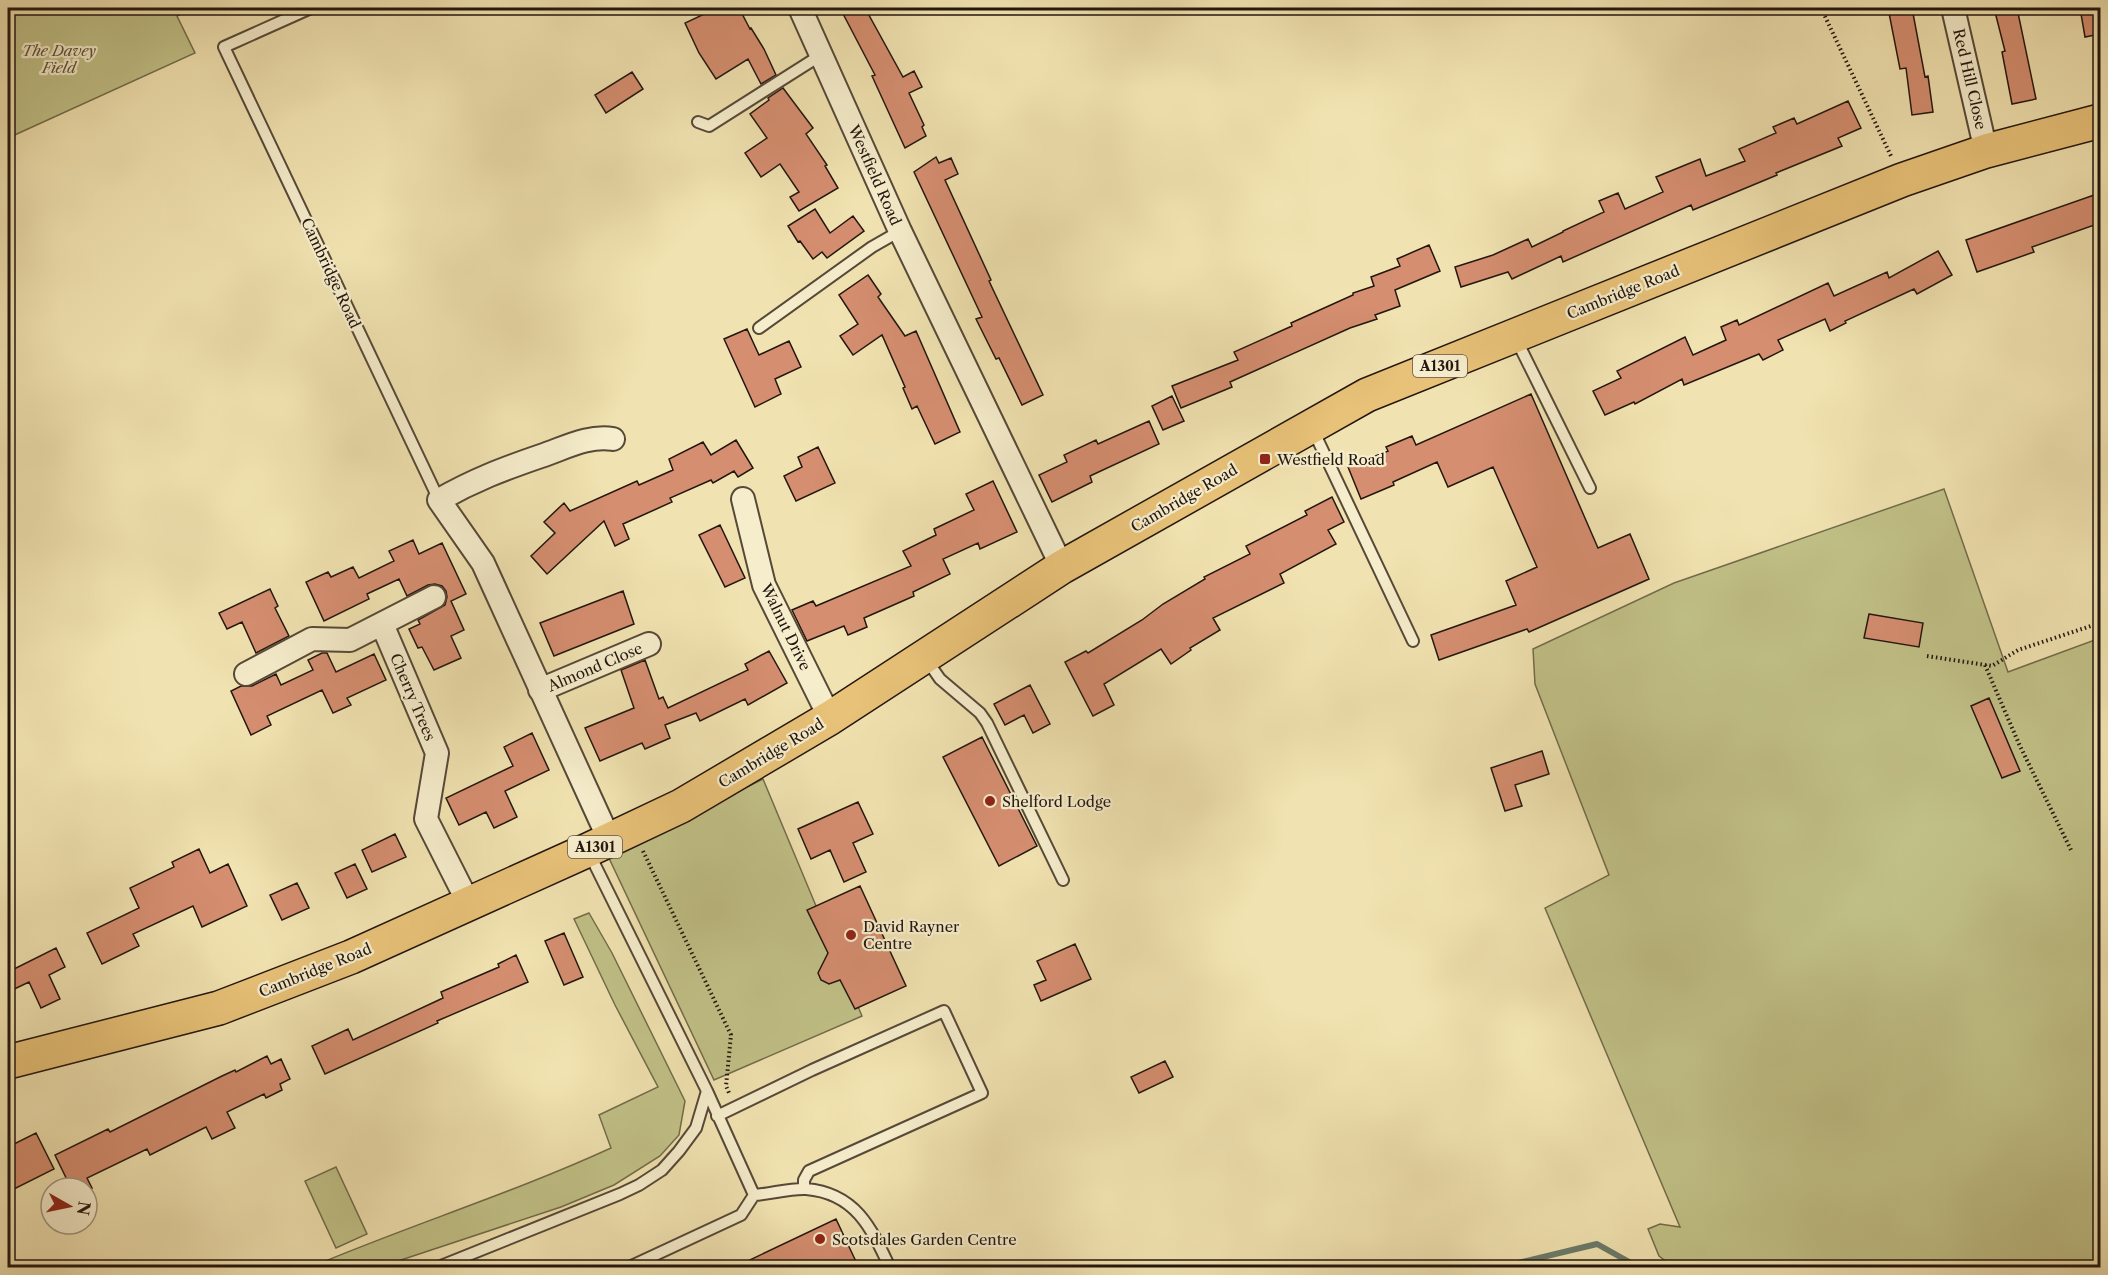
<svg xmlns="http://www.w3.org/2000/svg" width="2108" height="1275" viewBox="0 0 2108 1275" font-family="'Libre Caslon Text',serif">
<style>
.green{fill:#c1c187;stroke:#726c4b;stroke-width:1.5}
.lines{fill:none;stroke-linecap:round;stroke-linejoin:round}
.stream{stroke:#6b7b6a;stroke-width:6}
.building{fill:#d58e70;stroke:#22160f;stroke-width:1.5}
.service-casing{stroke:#564938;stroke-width:14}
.minor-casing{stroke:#564938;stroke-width:26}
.primary-casing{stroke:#22160f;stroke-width:36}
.path{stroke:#22160f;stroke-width:4;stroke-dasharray:1.5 3;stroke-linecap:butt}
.service{stroke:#f6edcc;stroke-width:10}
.minor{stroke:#f6edcc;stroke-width:22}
.primary{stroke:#e8c278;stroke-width:33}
.poi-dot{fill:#8f2418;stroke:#f6edcc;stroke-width:2}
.labels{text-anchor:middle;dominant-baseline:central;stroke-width:4.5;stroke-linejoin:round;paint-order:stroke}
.shield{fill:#f6edcc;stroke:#625648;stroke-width:1.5}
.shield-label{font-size:14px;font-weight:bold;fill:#22160f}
.park-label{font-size:15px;font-style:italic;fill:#5a5239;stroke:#f6edcc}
.street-label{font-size:15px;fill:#22160f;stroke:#f6edcc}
.poi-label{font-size:15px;fill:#22160f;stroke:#f6edcc;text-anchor:start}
</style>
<rect width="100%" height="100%" fill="#f1e3b1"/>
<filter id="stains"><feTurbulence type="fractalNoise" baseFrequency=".00333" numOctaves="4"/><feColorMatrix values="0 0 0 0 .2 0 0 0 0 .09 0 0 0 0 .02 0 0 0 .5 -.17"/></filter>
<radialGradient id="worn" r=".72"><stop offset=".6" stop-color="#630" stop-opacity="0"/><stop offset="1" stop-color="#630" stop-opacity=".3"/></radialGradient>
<!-- green -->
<path class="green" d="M 8,8 L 194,8 L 177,16 L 195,53 L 8,138 Z
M 1944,489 L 2008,672 L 2100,638 L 2100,1267 L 1675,1268 L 1659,1256 L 1648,1229 L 1660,1224 L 1680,1227 L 1545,908 L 1609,875 L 1535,684 L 1533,649 L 1674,583 Z
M 763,779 L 862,1016 L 714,1080 L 608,856 Z
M 589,913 L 612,953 L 685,1101 L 679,1135 L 660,1156 L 614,1185 L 561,1207 L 380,1267 L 311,1267 C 410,1225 513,1193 611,1148 L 599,1115 L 658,1087 L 615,1005 L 574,919 Z
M 336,1167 L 367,1234 L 336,1248 L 305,1181 Z"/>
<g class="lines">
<!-- stream -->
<path class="stream" d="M 1497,1268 L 1597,1244 L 1640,1268"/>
</g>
<!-- building -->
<path class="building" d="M 717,8 L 739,8 L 750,29 L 751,28 L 764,49 L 776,75 L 761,84 L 748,59 L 716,79 L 699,53 L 685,23 Z
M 840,8 L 865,8 L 903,77 L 914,71 L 922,87 L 909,93 L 924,125 L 922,127 L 926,136 L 905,148 L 872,76 L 875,75 Z
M 1888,8 L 1912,8 L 1925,77 L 1928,76 L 1933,112 L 1912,115 L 1906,68 L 1900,69 Z
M 1994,8 L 2017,8 L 2036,99 L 2012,104 L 2002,52 L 2005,51 Z
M 2080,8 L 2100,8 L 2100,34 L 2085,37 Z
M 632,72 L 643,89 L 606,113 L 595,95 Z
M 783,88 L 813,128 L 806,134 L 827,165 L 825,166 L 838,188 L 799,211 L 790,197 L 799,192 L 780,164 L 761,177 L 745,153 L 767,138 L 750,114 L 769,100 L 768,98 Z
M 1848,101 L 1861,128 L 1838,138 L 1842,146 L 1776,173 L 1777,175 L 1693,210 L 1691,205 L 1563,262 L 1561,256 L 1512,279 L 1508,272 L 1461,287 L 1455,267 L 1493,255 L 1528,239 L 1532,247 L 1563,232 L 1563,231 L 1604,212 L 1599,201 L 1618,193 L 1625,209 L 1663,192 L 1656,177 L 1700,159 L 1706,176 L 1745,161 L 1739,149 L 1776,133 L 1773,127 L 1794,118 L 1797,124 Z
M 936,157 L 939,163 L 951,158 L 958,174 L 945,180 L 991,280 L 989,281 L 1043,395 L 1022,405 L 999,358 L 996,359 L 976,319 L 982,317 L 914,172 Z
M 2097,194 L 2100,203 L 2100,223 L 2032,247 L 2034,252 L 1977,272 L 1966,240 Z
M 815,209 L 830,233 L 853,216 L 864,231 L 827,258 L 822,252 L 813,259 L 800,241 L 798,242 L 788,226 Z
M 1429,245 L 1440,271 L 1395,290 L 1400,306 L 1375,315 L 1377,319 L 1350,328 L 1230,382 L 1232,387 L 1181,408 L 1172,386 L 1238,360 L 1234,352 L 1292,326 L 1291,323 L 1353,295 L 1353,293 L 1374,286 L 1371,277 L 1400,266 L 1397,259 Z
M 1938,251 L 1952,275 L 1917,294 L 1914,289 L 1845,321 L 1846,323 L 1830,331 L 1825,319 L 1778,340 L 1783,350 L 1763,360 L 1759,354 L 1684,385 L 1682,379 L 1635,404 L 1634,402 L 1605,415 L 1593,391 L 1621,378 L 1617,371 L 1685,337 L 1693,355 L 1726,340 L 1721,327 L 1737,320 L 1739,325 L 1828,283 L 1834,296 L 1887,272 L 1889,278 Z
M 868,275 L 881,294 L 878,297 L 905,336 L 916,331 L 960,432 L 935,444 L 917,406 L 912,409 L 903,388 L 905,387 L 882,335 L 853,355 L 840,336 L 858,324 L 839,295 Z
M 747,329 L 759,355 L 789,341 L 801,367 L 775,379 L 781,394 L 755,407 L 724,339 Z
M 1531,394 L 1598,548 L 1630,534 L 1649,579 L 1529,632 L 1527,629 L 1439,660 L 1431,635 L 1516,605 L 1506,581 L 1537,567 L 1493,467 L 1448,487 L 1437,462 L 1393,482 L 1394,485 L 1361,499 L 1348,467 L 1388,451 L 1386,447 L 1412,436 L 1416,445 Z
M 1172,396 L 1184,421 L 1163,430 L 1152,406 Z
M 1149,421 L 1159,444 L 1090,476 L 1092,482 L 1052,502 L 1039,475 L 1067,462 L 1064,455 L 1096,440 L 1098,444 Z
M 736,440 L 753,468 L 738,477 L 734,471 L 713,483 L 711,480 L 670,498 L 672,502 L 623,524 L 629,539 L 615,546 L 604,521 L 547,574 L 531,556 L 555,533 L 544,522 L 564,503 L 570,511 L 637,481 L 639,485 L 673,470 L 669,459 L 703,442 L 711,455 Z
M 818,447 L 835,483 L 796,501 L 784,476 L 802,467 L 798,457 Z
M 993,481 L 1017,532 L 980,549 L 978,543 L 943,559 L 950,574 L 913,592 L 914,596 L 864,618 L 867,627 L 848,635 L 844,626 L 807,641 L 792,610 L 813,601 L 816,606 L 911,566 L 903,551 L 936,535 L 934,529 L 974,510 L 966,494 Z
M 1332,497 L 1344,522 L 1328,530 L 1336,544 L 1280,574 L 1284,583 L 1213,618 L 1220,630 L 1190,648 L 1191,650 L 1171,664 L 1161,649 L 1104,684 L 1114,705 L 1093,716 L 1065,662 L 1086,651 L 1088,653 L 1142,620 L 1163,604 L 1205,579 L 1204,577 L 1250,554 L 1246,546 L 1307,515 L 1305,511 Z
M 720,525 L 745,578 L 725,587 L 699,535 Z
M 413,540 L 419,554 L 442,543 L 466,594 L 451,601 L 464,630 L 451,636 L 461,658 L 434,670 L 422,647 L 418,648 L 409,629 L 420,624 L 418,620 L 445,605 L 447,597 L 446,591 L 442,586 L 435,584 L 428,585 L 407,596 L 399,579 L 367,594 L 369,599 L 324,621 L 306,582 L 328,572 L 331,577 L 353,567 L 359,578 L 394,561 L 389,551 Z
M 270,589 L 278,606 L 275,608 L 289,636 L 256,653 L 242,622 L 227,629 L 219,613 Z
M 623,591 L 634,624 L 554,656 L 540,623 Z
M 1869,614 L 1923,623 L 1919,647 L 1864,638 Z
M 769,651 L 787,683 L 748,705 L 745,699 L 700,721 L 696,713 L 665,725 L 670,738 L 645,749 L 642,743 L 600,761 L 585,728 L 634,708 L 621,670 L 645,660 L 659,699 L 663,697 L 668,708 L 748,670 L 745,664 Z
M 322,653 L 327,653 L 336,672 L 374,654 L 386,680 L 347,698 L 351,705 L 333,713 L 322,690 L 267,716 L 271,725 L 251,735 L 231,691 L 241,686 L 252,686 L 276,674 L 281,685 L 313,670 L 308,660 Z
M 1030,685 L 1050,724 L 1033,733 L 1024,715 L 1005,725 L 994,704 Z
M 1989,698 L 2020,771 L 2002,778 L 1971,706 Z
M 532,733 L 549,770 L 505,791 L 517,817 L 494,828 L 486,812 L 459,825 L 446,798 L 513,766 L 504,747 Z
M 982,737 L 1037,846 L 999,866 L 943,757 Z
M 1542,751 L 1549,774 L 1515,785 L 1522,806 L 1505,811 L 1491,768 Z
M 858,802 L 873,834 L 853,843 L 866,872 L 844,882 L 830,850 L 811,859 L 798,829 Z
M 395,834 L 406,857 L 372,872 L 362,850 Z
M 199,849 L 210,873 L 228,864 L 247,906 L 202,927 L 193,906 L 133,934 L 139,946 L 102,964 L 87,933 L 139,908 L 130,888 L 174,867 L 172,862 Z
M 355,864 L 367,889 L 347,898 L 335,873 Z
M 297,883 L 309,908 L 282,920 L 270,895 Z
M 860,886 L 906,986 L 855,1009 L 840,980 L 829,984 L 821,980 L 818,973 L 828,953 L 807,910 Z
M 564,933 L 583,977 L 564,985 L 545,941 Z
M 1075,944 L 1091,979 L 1041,1001 L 1034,985 L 1046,980 L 1037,961 Z
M 56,948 L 65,967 L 49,975 L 60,999 L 41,1008 L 29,982 L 8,992 L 8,972 Z
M 516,955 L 528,982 L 437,1021 L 438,1023 L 325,1074 L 312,1046 L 348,1029 L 353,1040 L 443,998 L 441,992 L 499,967 L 498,964 Z
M 267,1056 L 271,1064 L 281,1059 L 290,1079 L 280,1084 L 282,1090 L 266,1098 L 264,1094 L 227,1112 L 235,1128 L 212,1139 L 206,1127 L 150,1155 L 147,1149 L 87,1178 L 92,1188 L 71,1188 L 55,1155 L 108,1129 L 110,1132 L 222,1076 L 235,1070 L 236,1072 Z
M 1165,1061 L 1173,1077 L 1139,1093 L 1131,1077 Z
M 36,1133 L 54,1169 L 8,1192 L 8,1147 Z
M 836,1219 L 859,1268 L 733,1268 Z"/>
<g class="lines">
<defs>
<path id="service" d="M 311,8 L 224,47 L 439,500
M 698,122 L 709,126 L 821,55
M 759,328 L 872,247 L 900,231
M 1516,339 L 1590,488
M 1313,430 L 1413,641
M 926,659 L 940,679 L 980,713 L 987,723 L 1063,880
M 589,853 L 707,1091 L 754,1195
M 717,1116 L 812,1070 L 944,1011 L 982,1093 L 809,1171 L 804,1180 L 804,1189
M 754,1195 C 771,1194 790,1188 806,1189 C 855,1193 871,1227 890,1268
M 436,1268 L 620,1194 L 639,1185 L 662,1170 L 679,1151 L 696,1128 L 707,1091
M 627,1268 L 741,1215 L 754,1195"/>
<path id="minor" d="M 800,8 L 900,231 L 1062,567
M 1953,8 L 1986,151
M 743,499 L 764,585 L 830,718
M 382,624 L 437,753 L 426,819 L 469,904
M 246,674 L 312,639 L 350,640 L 434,597
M 540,690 L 649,644
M 609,839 L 483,563 L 439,500 C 474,480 503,469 541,456 C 565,448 588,435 613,439"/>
<path id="primary" d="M 8,1062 L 219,1008 L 351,957 L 588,850 L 681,806 L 830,718 L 1062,567 L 1367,395 L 1902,180 L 1986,151 L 2100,121"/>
</defs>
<!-- service casing -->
<use href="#service" class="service-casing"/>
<!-- minor casing -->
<use href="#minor" class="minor-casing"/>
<!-- primary casing -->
<use href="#primary" class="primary-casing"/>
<!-- path -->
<path class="path" d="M 1821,8 L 1891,156
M 1927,656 L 1992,666 L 2018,650 L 2100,623
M 1985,665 L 2019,744 L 2072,852
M 643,851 L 731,1035 L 726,1086 L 729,1093"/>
<!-- service -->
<use href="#service" class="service"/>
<!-- minor -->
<use href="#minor" class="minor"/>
<!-- primary -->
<use href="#primary" class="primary"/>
</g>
<!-- markers -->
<g class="poi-dot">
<rect x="1259" y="453" width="12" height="12" rx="3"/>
<circle cx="990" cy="801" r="6"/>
<circle cx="851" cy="935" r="6"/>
<circle cx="820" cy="1239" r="6"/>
</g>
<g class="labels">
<!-- shield labels -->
<g class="shield">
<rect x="1413" y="355" width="54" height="22" rx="4.5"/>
<rect x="568" y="836" width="54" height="22" rx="4.5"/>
</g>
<g class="shield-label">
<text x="1440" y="366">A1301</text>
<text x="595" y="847">A1301</text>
</g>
<!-- park labels -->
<g class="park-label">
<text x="59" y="50">The Davey<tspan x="59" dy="17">Field</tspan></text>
</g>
<!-- street labels -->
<g class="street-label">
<text transform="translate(1970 79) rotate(77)">Red Hill Close</text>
<text transform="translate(875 175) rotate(66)">Westfield Road</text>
<text transform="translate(331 273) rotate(65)">Cambridge Road</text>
<text transform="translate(1623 292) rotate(-22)">Cambridge Road</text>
<text transform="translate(1184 498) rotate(-30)">Cambridge Road</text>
<text transform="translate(786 627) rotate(64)">Walnut Drive</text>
<text transform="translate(595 667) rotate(-23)">Almond Close</text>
<text transform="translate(413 697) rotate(67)">Cherry Trees</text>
<text transform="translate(771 753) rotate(-31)">Cambridge Road</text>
<text transform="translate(315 970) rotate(-22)">Cambridge Road</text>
</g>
<!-- poi labels -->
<g class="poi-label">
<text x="1277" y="459">Westfield Road</text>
<text x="1002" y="801">Shelford Lodge</text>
<text x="863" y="926">David Rayner<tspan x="863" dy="17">Centre</tspan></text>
<text x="832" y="1239">Scotsdales Garden Centre</text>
</g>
</g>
<!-- margin -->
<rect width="2108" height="1275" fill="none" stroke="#f1e3b1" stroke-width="30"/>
<rect x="9" y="9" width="2090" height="1257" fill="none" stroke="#22160f" stroke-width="3"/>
<rect x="15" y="15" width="2078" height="1245" fill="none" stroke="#22160f" stroke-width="1.5"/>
<!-- north arrow -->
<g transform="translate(69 1206) rotate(99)"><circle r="28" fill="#f6edcc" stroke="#a19780" stroke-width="1.5"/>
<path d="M0-4.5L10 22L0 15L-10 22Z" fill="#8f2418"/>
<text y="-9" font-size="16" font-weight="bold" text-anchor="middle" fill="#22160f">N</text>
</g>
<rect width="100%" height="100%" filter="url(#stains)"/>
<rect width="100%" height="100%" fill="url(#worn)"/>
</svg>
